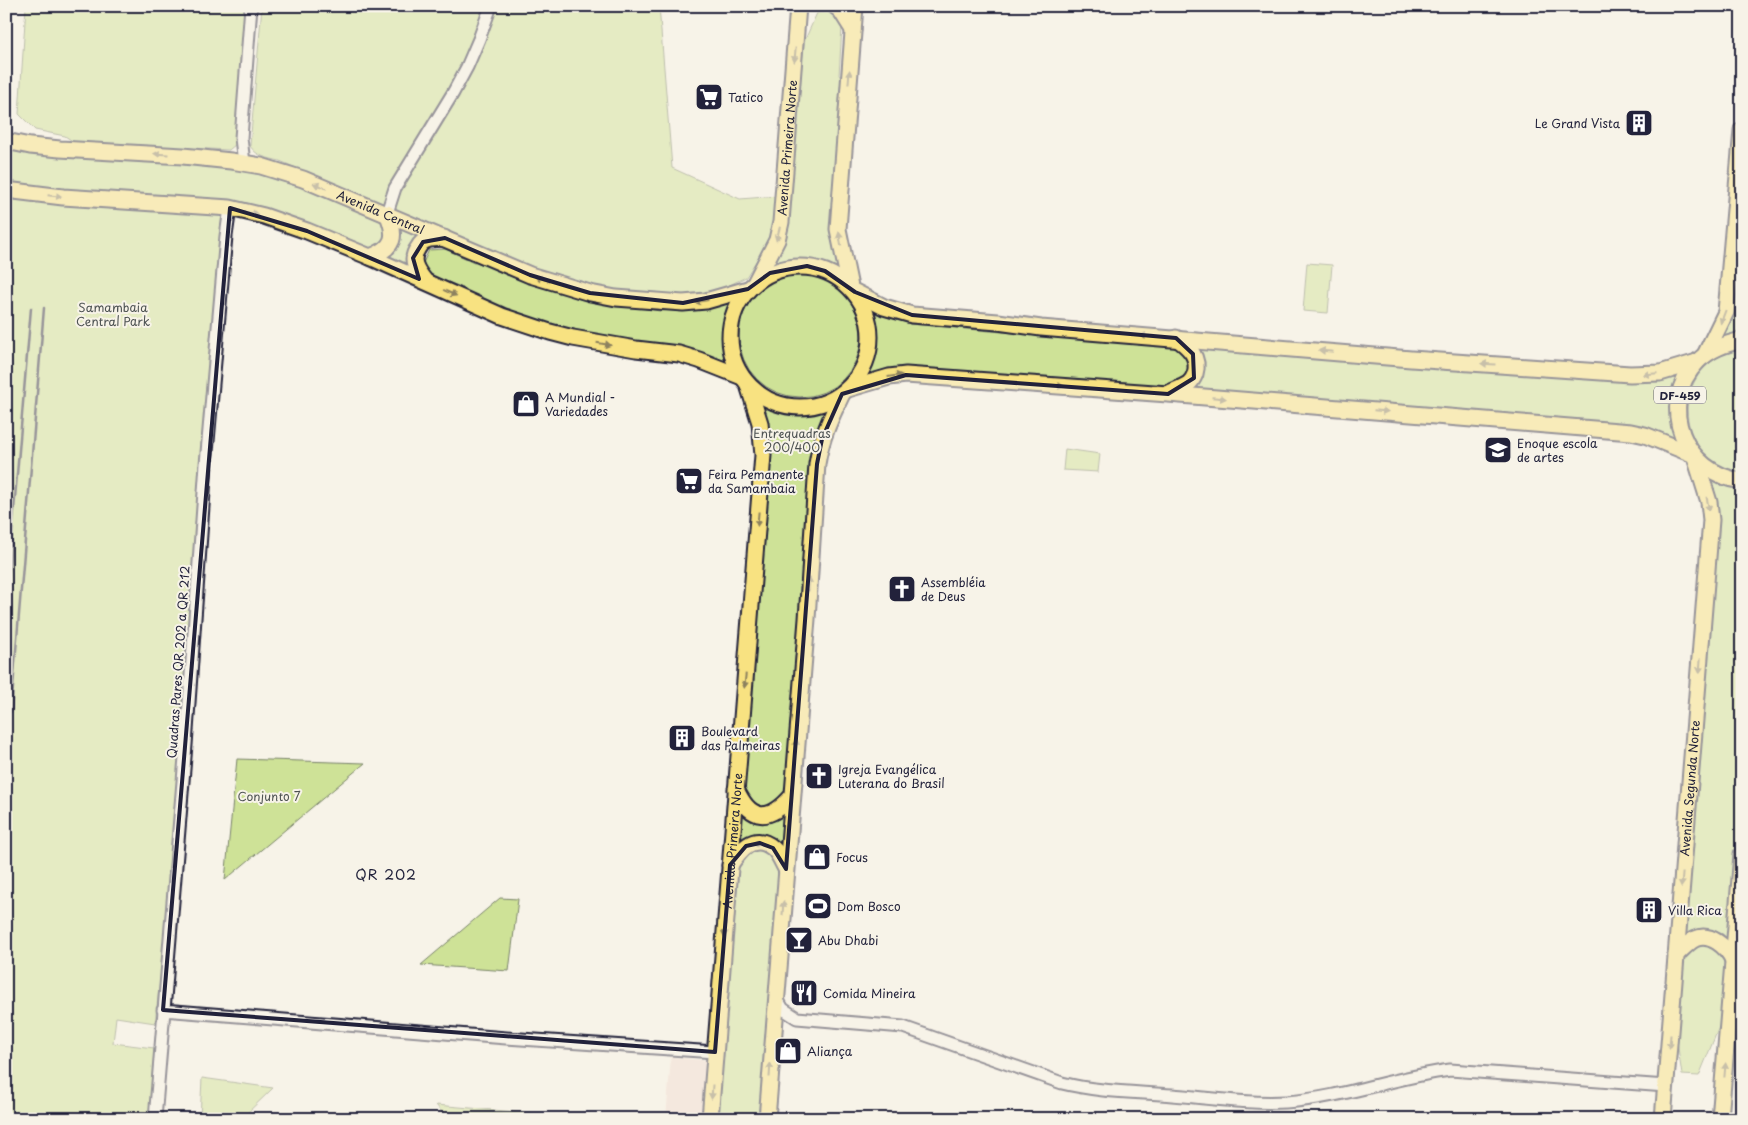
<svg xmlns="http://www.w3.org/2000/svg" width="1748" height="1125" viewBox="0 0 1748 1125" font-family="'Playpen Sans',sans-serif">
<style>
.built{fill:#f0dcd2}
.green{fill:#cee297;stroke:#788269}
.lines{fill:none;stroke-linecap:round;stroke-linejoin:round}
.minor-casing{stroke:#22223b;stroke-width:15}
.major-casing{stroke:#22223b;stroke-width:19}
.minor{stroke:#f7f3e8;stroke-width:11}
.major{stroke:#f8e281;stroke-width:15}
.rail{stroke:#22223b;stroke-width:2.5}
.oneway{fill:#8d825e}
.marked{fill:none;stroke:#22223b;stroke-width:4;stroke-linejoin:round}
.labels{text-anchor:middle;dominant-baseline:central;stroke-width:4;stroke-linejoin:round;paint-order:stroke}
.shield{fill:#f7f3e8;stroke:#62616f;stroke-width:1}
.shield-label{font-size:11px;font-weight:bold;fill:#22223b}
.poi-label{font-size:12px;fill:#22223b;stroke:#f7f3e8;text-anchor:start}
.street-label{font-size:12px;fill:#22223b;stroke:#f7f3e8}
.park-label{font-size:12px;fill:#4d5252;stroke:#f7f3e8}
.neighbourhood-label{font-size:14px;letter-spacing:1px;fill:#22223b;stroke:#f7f3e8}
</style>
<rect width="100%" height="100%" fill="#f7f3e8"/>
<filter id="ink" filterUnits="userSpaceOnUse"><feTurbulence type="fractalNoise" baseFrequency=".02" numOctaves="2"/><feDisplacementMap in="SourceGraphic" scale="10" xChannelSelector="R" yChannelSelector="G"/><feConvolveMatrix kernelMatrix="1 2 1 2 8 2 1 2 1" color-interpolation-filters="sRGB"/></filter>
<g filter="url(#ink)">
<!-- built -->
<path class="built" d="M 671,1057 L 716,1061 L 712,1119 L 666,1119 Z"/>
<!-- green -->
<path class="green" d="M 26,6 L 250,6 L 239,134 L 236,144 L 229,150 L 74,142 L 65,136 L 35,130 L 19,114 Z
M 262,6 L 659,6 L 672,168 L 740,199 L 778,196 L 774,233 L 746,277 L 709,295 L 660,296 L 590,288 L 529,268 L 280,161 C 268,158 257,157 250,146 Z
M 828,11 L 837,15 L 842,26 L 839,75 L 844,82 L 831,239 L 842,270 C 814,261 801,255 772,266 L 787,235 L 804,42 L 817,13 Z
M 6,148 L 242,168 L 318,191 L 342,201 L 345,206 L 387,224 L 390,233 L 375,250 L 335,233 L 327,234 L 298,222 L 6,188 Z
M 6,197 L 225,214 L 189,729 L 155,1023 L 116,1017 L 113,1043 L 154,1048 L 150,1119 L 6,1119 Z
M 1742,212 L 1742,335 L 1723,338 L 1733,313 L 1735,299 Z
M 396,222 L 426,235 L 412,270 L 382,256 Z
M 445,249 L 474,262 L 479,260 L 524,280 L 585,299 L 660,311 L 710,307 L 730,299 C 722,325 718,340 728,366 L 602,342 L 506,311 L 470,296 L 466,289 L 425,273 L 423,263 L 429,250 Z
M 1307,263 L 1332,265 L 1328,313 L 1303,311 Z
M739 336a61 61 0 1 1 122 0a61 61 0 1 1-122 0Z
M 872,305 L 910,324 L 1175,347 L 1188,355 L 1191,368 L 1187,379 L 1168,387 L 864,379 C 880,357 877,331 872,305 Z
M 1190,346 L 1546,376 L 1685,368 L 1678,444 L 1185,391 L 1194,383 Z
M 1742,349 L 1742,472 C 1731,472 1719,467 1710,459 C 1669,424 1686,357 1742,349 Z
M 755,400 L 785,413 L 809,414 L 831,407 L 823,424 L 762,1119 L 714,1119 L 767,455 Z
M 1065,449 L 1100,454 L 1098,472 L 1063,470 Z
M 1704,474 L 1733,487 L 1742,488 L 1742,796 L 1730,944 L 1723,934 L 1707,929 L 1688,937 L 1686,941 L 1715,537 Z
M 237,759 L 365,763 L 225,880 Z
M 500,898 L 518,899 L 509,971 L 421,965 Z
M 1703,942 L 1723,948 L 1724,960 L 1723,1017 L 1699,1076 L 1682,1075 L 1676,1034 L 1681,967 L 1691,947 Z
M 202,1078 L 273,1088 L 241,1119 L 200,1119 Z
M 436,1105 L 539,1114 L 538,1119 L 448,1119 Z"/>
<g class="lines">
<defs>
<path id="minor" d="M 244,163 L 241,138 L 251,6
M 387,213 L 395,188 L 453,93 L 467,67 L 479,39 L 491,6
M 776,997 L 783,1009 L 797,1018 L 903,1027 L 1062,1083 C 1098,1092 1135,1092 1172,1095 C 1209,1098 1248,1104 1286,1102 C 1342,1098 1395,1077 1450,1070 L 1666,1086
M 163,1010 L 506,1038 L 715,1052
M 155,1119 L 186,745 L 206,464 L 226,236 L 230,208"/>
<g id="major">
<path d="M 835,6 L 841,11 L 853,30"/>
<path id="s1" d="M 6,141 L 30,146 L 60,149 L 183,156 L 231,161 L 261,166 L 303,179 L 530,275 L 590,293 L 616,298 L 683,303 L 706,301 L 748,289"/>
<path d="M 6,190 L 63,197 L 230,208 L 264,216 L 307,231 L 370,257 L 502,316 L 550,332 L 573,338 L 636,349 L 679,354 L 699,360 L 742,377"/>
<path d="M 370,257 C 395,248 397,236 387,213"/>
<circle cx="800" cy="337" r="70"/>
<path d="M 425,281 C 417,271 409,260 418,248 C 420,244 423,241 427,240 C 432,238 439,239 444,238"/>
<path id="s2" d="M 756,281 L 777,240 L 781,222 L 798,6"/>
<path d="M 850,287 L 838,229 L 855,6"/>
<path d="M 855,292 L 884,307 L 912,315 L 998,322 L 1041,328 L 1411,359 L 1630,374 L 1660,373 L 1697,362"/>
<path d="M 1742,340 C 1725,344 1710,349 1697,362 C 1656,405 1684,474 1742,481"/>
<path d="M 1705,355 L 1726,312 L 1742,130"/>
<path d="M 848,389 L 889,377 L 906,375 L 1168,394 L 1631,432 L 1645,435 L 1692,454"/>
<path d="M 1169,393 C 1175,390 1182,388 1188,384 C 1191,382 1193,379 1195,374 C 1200,357 1189,347 1176,338"/>
<path d="M 736,789 C 751,822 769,822 792,796"/>
<path d="M 730,865 C 740,850 754,832 773,848 C 779,853 782,862 786,869"/>
<path d="M 1676,955 C 1682,950 1688,942 1695,939 C 1710,932 1727,947 1733,960"/>
<path id="s3" d="M 710,1119 L 763,455 L 760,423 L 748,385"/>
<path d="M 767,1119 L 807,619 L 817,464 C 821,438 831,417 842,394"/>
<path id="s4" d="M 1663,1119 L 1711,520 L 1709,502 L 1695,457"/>
<path d="M 1720,1119 L 1742,854"/>
</g>
</defs>
<!-- minor casing -->
<use href="#minor" class="minor-casing"/>
<!-- major casing -->
<use href="#major" class="major-casing"/>
<!-- minor -->
<use href="#minor" class="minor"/>
<!-- major -->
<use href="#major" class="major"/>
<!-- rail -->
<path class="rail" d="M 6,605 L 31,308
M 11,712 L 44,308"/>
</g>
<!-- one-way arrows -->
<defs><path id="oneway-solid" d="M-6-.8H1V-3.2L6.5 0L1 3.2V.8H-6Z" transform="scale(1.25)"/></defs>
<g class="oneway">
<use href="#oneway-solid" transform="translate(795 55) rotate(95)"/>
<use href="#oneway-solid" transform="translate(849 77) rotate(-85)"/>
<use href="#oneway-solid" transform="translate(161 154) rotate(-177)"/>
<use href="#oneway-solid" transform="translate(320 186) rotate(-158)"/>
<use href="#oneway-solid" transform="translate(55 196) rotate(6)"/>
<use href="#oneway-solid" transform="translate(251 213) rotate(13)"/>
<use href="#oneway-solid" transform="translate(778 234) rotate(105)"/>
<use href="#oneway-solid" transform="translate(840 239) rotate(-99)"/>
<use href="#oneway-solid" transform="translate(542 279) rotate(-164)"/>
<use href="#oneway-solid" transform="translate(450 293) rotate(24)"/>
<use href="#oneway-solid" transform="translate(701 301) rotate(172)"/>
<use href="#oneway-solid" transform="translate(1723 317) rotate(111)"/>
<use href="#oneway-solid" transform="translate(1147 336) rotate(-176)"/>
<use href="#oneway-solid" transform="translate(604 344) rotate(10)"/>
<use href="#oneway-solid" transform="translate(1326 351) rotate(-175)"/>
<use href="#oneway-solid" transform="translate(1488 364) rotate(-176)"/>
<use href="#oneway-solid" transform="translate(1650 374) rotate(175)"/>
<use href="#oneway-solid" transform="translate(895 376) rotate(-8)"/>
<use href="#oneway-solid" transform="translate(1057 386) rotate(4)"/>
<use href="#oneway-solid" transform="translate(1219 398) rotate(5)"/>
<use href="#oneway-solid" transform="translate(1381 411) rotate(5)"/>
<use href="#oneway-solid" transform="translate(1708 504) rotate(78)"/>
<use href="#oneway-solid" transform="translate(758 519) rotate(95)"/>
<use href="#oneway-solid" transform="translate(809 584) rotate(-86)"/>
<use href="#oneway-solid" transform="translate(1700 666) rotate(95)"/>
<use href="#oneway-solid" transform="translate(745 681) rotate(96)"/>
<use href="#oneway-solid" transform="translate(796 746) rotate(-85)"/>
<use href="#oneway-solid" transform="translate(759 844) rotate(-174)"/>
<use href="#oneway-solid" transform="translate(1682 880) rotate(95)"/>
<use href="#oneway-solid" transform="translate(783 908) rotate(-86)"/>
<use href="#oneway-solid" transform="translate(725 930) rotate(95)"/>
<use href="#oneway-solid" transform="translate(1670 1042) rotate(94)"/>
<use href="#oneway-solid" transform="translate(770 1070) rotate(-86)"/>
<use href="#oneway-solid" transform="translate(1725 1070) rotate(-85)"/>
<use href="#oneway-solid" transform="translate(712 1092) rotate(94)"/>
</g>
</g>
<!-- marked area -->
<path d="M0 0H1748V1125H0ZM 230,208 L 307,231 L 419,279 L 413,258 L 423,242 L 445,238 L 530,275 L 590,293 L 683,303 L 748,289 L 770,273 L 807,266 L 825,271 L 855,292 L 912,315 L 1176,338 L 1193,354 L 1194,378 L 1168,394 L 906,375 L 842,394 L 822,439 L 817,464 L 786,869 L 773,848 L 760,843 L 746,846 L 730,865 L 715,1052 L 163,1010 Z" fill="#f7f3e8" fill-opacity=".55" fill-rule="evenodd"/>
<path class="marked" d="M 230,208 L 307,231 L 419,279 L 413,258 L 423,242 L 445,238 L 530,275 L 590,293 L 683,303 L 748,289 L 770,273 L 807,266 L 825,271 L 855,292 L 912,315 L 1176,338 L 1193,354 L 1194,378 L 1168,394 L 906,375 L 842,394 L 822,439 L 817,464 L 786,869 L 773,848 L 760,843 L 746,846 L 730,865 L 715,1052 L 163,1010 Z"/>
<!-- icons -->
<defs>
<symbol id="supermarket-square" viewBox="-11 -11 22 22"><rect x="-9" y="-9" width="18" height="18" rx="4" fill="#22223b" stroke="#f7f3e8"/><path d="M-6-5.5h2.5l.6 2H6L4.5 2H-2.5L-4.4-4H-6ZM-1.5 3.2a1.3 1.3 0 1 0 .1 0ZM3 3.2a1.3 1.3 0 1 0 .1 0Z" fill="#fff"/></symbol>
<symbol id="building-square" viewBox="-11 -11 22 22"><rect x="-9" y="-9" width="18" height="18" rx="4" fill="#22223b" stroke="#f7f3e8"/><path d="M-4-6H4V6H1V3H-1V6H-4ZM-2.5-4.3h1.7v1.8h-1.7ZM.8-4.3h1.7v1.8H.8ZM-2.5-1h1.7V.8h-1.7ZM.8-1h1.7V.8H.8Z" fill="#fff"/></symbol>
<symbol id="shop-square" viewBox="-11 -11 22 22"><rect x="-9" y="-9" width="18" height="18" rx="4" fill="#22223b" stroke="#f7f3e8"/><path d="M-5-2.5h2.3a2.7 3.5 0 0 1 5.4 0H5L5.5 6h-11ZM-1.5-2.5h3a1.5 2.3 0 0 0-3 0Z" fill="#fff"/></symbol>
<symbol id="school-square" viewBox="-11 -11 22 22"><rect x="-9" y="-9" width="18" height="18" rx="4" fill="#22223b" stroke="#f7f3e8"/><path d="M0-5L7-2L0 1L-7-2ZM-4 1L0 2.5L4 1V4Q0 6-4 4Z" fill="#fff"/></symbol>
<symbol id="church-square" viewBox="-11 -11 22 22"><rect x="-9" y="-9" width="18" height="18" rx="4" fill="#22223b" stroke="#f7f3e8"/><path d="M-1.2-6h2.4v3.5h3.3v2.4h-3.3V6h-2.4V-.1h-3.3v-2.4h3.3Z" fill="#fff"/></symbol>
<symbol id="stadium-square" viewBox="-11 -11 22 22"><rect x="-9" y="-9" width="18" height="18" rx="4" fill="#22223b" stroke="#f7f3e8"/><path d="M0-5a6.5 5 0 1 0 0 10a6.5 5 0 1 0 0-10ZM-3.5-1.8h7v3.6h-7Z" fill="#fff"/></symbol>
<symbol id="bar-square" viewBox="-11 -11 22 22"><rect x="-9" y="-9" width="18" height="18" rx="4" fill="#22223b" stroke="#f7f3e8"/><path d="M-6-5H6L.8 .8V4.5H3.5V6h-7V4.5H-.8V.8Z" fill="#fff"/></symbol>
<symbol id="restaurant-square" viewBox="-11 -11 22 22"><rect x="-9" y="-9" width="18" height="18" rx="4" fill="#22223b" stroke="#f7f3e8"/><path d="M-5-6h1v4h1v-4h1v4h1v-4h1v5L-1.5 .5V6h-2V.5L-5-1ZM5-6V6H3V1.5H1.5Q1.5-4 5-6Z" fill="#fff"/></symbol>
</defs>
<g fill-rule="evenodd">
<use href="#supermarket-square" x="693" y="81" width="32" height="32"/>
<use href="#building-square" x="1623" y="107" width="32" height="32"/>
<use href="#shop-square" x="510" y="388" width="32" height="32"/>
<use href="#school-square" x="1482" y="434" width="32" height="32"/>
<use href="#supermarket-square" x="673" y="465" width="32" height="32"/>
<use href="#church-square" x="886" y="573" width="32" height="32"/>
<use href="#building-square" x="666" y="722" width="32" height="32"/>
<use href="#church-square" x="803" y="760" width="32" height="32"/>
<use href="#shop-square" x="801" y="841" width="32" height="32"/>
<use href="#stadium-square" x="802" y="890" width="32" height="32"/>
<use href="#building-square" x="1633" y="894" width="32" height="32"/>
<use href="#bar-square" x="783" y="924" width="32" height="32"/>
<use href="#restaurant-square" x="788" y="977" width="32" height="32"/>
<use href="#shop-square" x="772" y="1035" width="32" height="32"/>
</g>
<g class="labels">
<!-- shield labels -->
<rect class="shield" x="1654" y="386.5" width="52" height="17" rx="4"/>
<g class="shield-label">
<text x="1680" y="395">DF-459</text>
</g>
<!-- poi labels -->
<g class="poi-label">
<text x="728" y="97">Tatico</text>
<text x="1620" y="123" text-anchor="end">Le Grand Vista</text>
<text x="545" y="397">A Mundial -<tspan x="545" dy="14">Variedades</tspan></text>
<text x="1517" y="443">Enoque escola<tspan x="1517" dy="14">de artes</tspan></text>
<text x="708" y="474">Feira Pemanente<tspan x="708" dy="14">da Samambaia</tspan></text>
<text x="921" y="582">Assembléia<tspan x="921" dy="14">de Deus</tspan></text>
<text x="701" y="731">Boulevard<tspan x="701" dy="14">das Palmeiras</tspan></text>
<text x="838" y="769">Igreja Evangélica<tspan x="838" dy="14">Luterana do Brasil</tspan></text>
<text x="836" y="857">Focus</text>
<text x="837" y="906">Dom Bosco</text>
<text x="1668" y="910">Villa Rica</text>
<text x="818" y="940">Abu Dhabi</text>
<text x="823" y="993">Comida Mineira</text>
<text x="807" y="1051">Aliança</text>
</g>
<!-- street labels -->
<g class="street-label">
<text stroke="none"><textPath href="#s2" startOffset="139">Avenida Primeira Norte</textPath></text>
<text stroke="none"><textPath href="#s1" startOffset="385">Avenida Central</textPath></text>
<text transform="translate(178 662) rotate(-86)">Quadras Pares QR 202 a QR 212</text>
<text stroke="none"><textPath href="#s4" startOffset="332">Avenida Segunda Norte</textPath></text>
<text stroke="none"><textPath href="#s3" startOffset="279">Avenida Primeira Norte</textPath></text>
</g>
<!-- park labels -->
<g class="park-label">
<text x="113" y="307">Samambaia<tspan x="113" dy="14">Central Park</tspan></text>
<text x="792" y="433">Entrequadras<tspan x="792" dy="14">200/400</tspan></text>
<text x="269" y="796">Conjunto 7</text>
</g>
<!-- neighbourhood labels -->
<g class="neighbourhood-label">
<text x="386" y="874">QR 202</text>
</g>
</g>
<!-- margin -->
<rect width="1748" height="1125" fill="none" stroke="#f7f3e8" stroke-width="25"/>
<rect x="12" y="12" width="1723" height="1100" fill="none" stroke="#22223b" stroke-width="2" filter="url(#ink)"/>
</svg>
